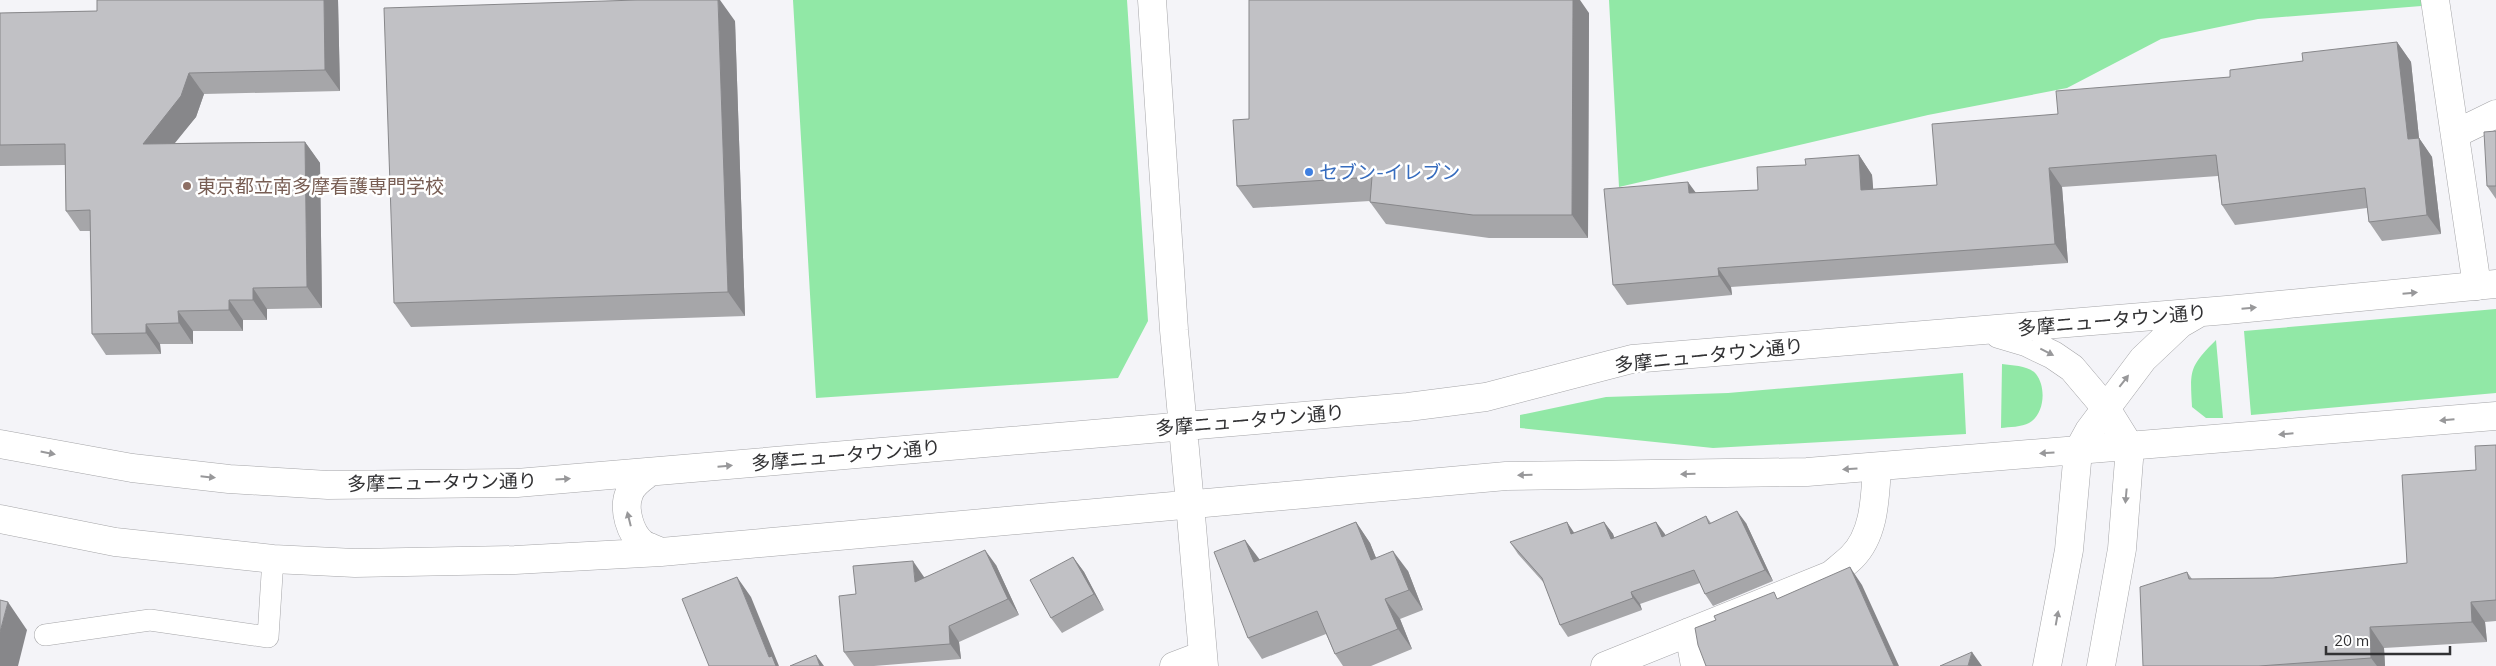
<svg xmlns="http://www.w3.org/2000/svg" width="2496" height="666" viewBox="0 0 2496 666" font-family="Mulish,'Noto Sans JP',sans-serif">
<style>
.green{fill:#91e8a6}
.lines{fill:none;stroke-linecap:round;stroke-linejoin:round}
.lane-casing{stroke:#a5a5a8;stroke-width:22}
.street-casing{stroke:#a5a5a8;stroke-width:29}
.secondary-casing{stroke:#a5a5a8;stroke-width:29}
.lane{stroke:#fff;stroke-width:21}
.street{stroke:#fff;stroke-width:28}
.secondary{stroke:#fff;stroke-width:28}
.wall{fill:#a6a6a9}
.shaded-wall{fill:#87878a}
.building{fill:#c1c1c5;stroke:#87878a}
.oneway{fill:#98989a}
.shop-dot{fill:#3f7fe0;stroke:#fff;stroke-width:2}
.education-dot{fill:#8d6e63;stroke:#fff;stroke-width:2}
.labels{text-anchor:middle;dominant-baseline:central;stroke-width:5;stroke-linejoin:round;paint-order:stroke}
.shop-label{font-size:19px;fill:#366cbe;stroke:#fff;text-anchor:start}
.education-label{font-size:19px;fill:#785e54;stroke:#fff;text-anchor:start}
.street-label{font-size:19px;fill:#323234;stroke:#fff}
</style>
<rect width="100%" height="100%" fill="#f4f4f8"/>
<!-- green -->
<path class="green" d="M 793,0 L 1127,0 L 1148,321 L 1118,378 L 816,398 Z
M 1609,0 L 2434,0 L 2434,5 L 2258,19 L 2161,39 L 2067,88 L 1928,115 L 1619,187 Z
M 2496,309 L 2496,393 L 2251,415 L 2244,331 Z
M 2216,340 L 2223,418 L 2206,418 L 2192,407 C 2190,370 2189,367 2216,340 Z
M 2002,364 C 2013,366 2028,365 2036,374 C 2047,388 2044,415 2029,423 C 2022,427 2009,427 2001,428 Z
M 1963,373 L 1966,434 L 1713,448 L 1520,428 L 1520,415 L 1606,397 L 1728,393 Z"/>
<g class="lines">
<defs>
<path id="lane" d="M 45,635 L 150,620 L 268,637 L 273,559"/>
<path id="street" d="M 2435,0 L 2477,286
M 2455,134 L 2496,114
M 1190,504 L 1204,666
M 1689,632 L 1695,666
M 1174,666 L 1203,655
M 1605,666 L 1831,575 C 1838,569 1846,563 1852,557 C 1875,534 1875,497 1877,467"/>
<path id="secondary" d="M 1152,0 L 1174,330 L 1190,504
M 1999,334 L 2026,342 L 2053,355 L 2072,368 L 2105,407 L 2130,447 L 2122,549 L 2101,666
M 0,444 L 132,468 L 229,479 L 328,485 L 517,483 L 1408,407 L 1486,397 L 1632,359 L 2227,310 L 2496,284
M 650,472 C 642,478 632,484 629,494 C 623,509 630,534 643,544 C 648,547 655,549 661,552
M 0,519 L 115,542 L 273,559 L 355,563 L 515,560 L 661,552 L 1506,476 L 1807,472 L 2496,416
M 2047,666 L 2069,550 L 2078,451 L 2089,431 L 2143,359 L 2180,324 L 2199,313"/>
</defs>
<!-- lane casing -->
<use href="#lane" class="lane-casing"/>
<!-- street casing -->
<use href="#street" class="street-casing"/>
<!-- secondary casing -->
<use href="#secondary" class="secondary-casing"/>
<!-- lane -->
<use href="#lane" class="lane"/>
<!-- street -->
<use href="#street" class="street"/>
<!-- secondary -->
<use href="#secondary" class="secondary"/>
</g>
<!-- wall -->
<path class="wall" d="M 97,0 L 338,0 L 340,91 L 204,94 L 196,117 L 174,143 L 305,142 L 320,163 L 322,308 L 267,309 L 267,320 L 243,320 L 243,331 L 193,331 L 193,344 L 160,344 L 161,354 L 106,355 L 92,334 L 90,231 L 80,231 L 66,211 L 65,165 L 0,166 L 0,13 L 97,11 Z
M 1589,13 L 1588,238 L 1489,238 L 1386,224 L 1370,202 L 1370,201 L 1253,208 L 1237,186 L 1249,119 Z
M 735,21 L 745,316 L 411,327 L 394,303 Z
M 2397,42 L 2411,62 L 2419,138 L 2432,157 L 2441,234 L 2382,241 L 2369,222 L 2367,208 L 2235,225 L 2222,205 L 2218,176 L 2062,187 L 2068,263 L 1731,287 L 1732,295 L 1627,305 L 1613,285 L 1696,193 L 1758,190 L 1806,165 L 1859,155 L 1872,175 L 1873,189 L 1937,185 L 2058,114 L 2303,61 Z
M 2496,131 L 2496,199 L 2487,186 Z
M 2496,445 L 2496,621 L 2485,622 L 2487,642 L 2384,648 L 2385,666 L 2143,666 L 2187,572 L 2192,579 L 2273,578 L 2407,563 Z
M 1706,516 L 1711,523 L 1746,523 L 1773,581 L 1713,606 L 1705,594 L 1700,583 L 1640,604 L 1642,610 L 1568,637 L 1560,625 L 1544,583 L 1518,554 L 1510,542 L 1574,533 L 1604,522 L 1613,534 L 1614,538 L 1656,522 L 1665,536 Z
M 1356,522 L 1370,543 L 1376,558 L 1408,571 L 1423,610 L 1400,619 L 1412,649 L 1371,666 L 1343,666 L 1335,654 L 1326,634 L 1262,659 L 1248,638 L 1245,540 L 1259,560 Z
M 1073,557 L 1084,572 L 1104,610 L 1062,633 L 1051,618 Z
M 996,565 L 1019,615 L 959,642 L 961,659 L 874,666 L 854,666 L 844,652 L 924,577 Z"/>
<!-- shaded-wall -->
<path class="shaded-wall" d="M 324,0 L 338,0 L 340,91 L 325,70 Z
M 718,0 L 720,0 L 735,21 L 745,316 L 728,292 Z
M 1573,0 L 1580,0 L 1589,13 L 1588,238 L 1572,215 Z
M 2397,42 L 2411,62 L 2419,138 L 2432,157 L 2441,234 L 2427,215 L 2408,139 Z
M 189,73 L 204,94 L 196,117 L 158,164 L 143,144 Z
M 305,142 L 320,163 L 322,308 L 307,287 Z
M 1859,155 L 1872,175 L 1875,210 L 1861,190 Z
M 2049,168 L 2062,187 L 2068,263 L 2055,244 Z
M 1688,182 L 1702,201 L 1689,193 Z
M 1718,268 L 1731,287 L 1732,295 L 1719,276 Z
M 253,288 L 267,309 L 267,320 L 253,300 Z
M 229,300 L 243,320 L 243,331 L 229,310 Z
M 178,311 L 193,331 L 193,344 L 179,323 Z
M 146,324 L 160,344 L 161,354 L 146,333 Z
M 1737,511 L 1746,523 L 1773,581 L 1765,570 Z
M 1356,522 L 1370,543 L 1385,580 L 1371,560 Z
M 1567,522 L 1575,534 L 1571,534 Z
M 1604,522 L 1613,534 L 1619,551 L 1611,539 Z
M 1656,522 L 1665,534 L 1670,549 L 1662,537 Z
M 1245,540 L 1260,560 L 1254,562 Z
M 985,550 L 996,565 L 1019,615 L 1008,599 Z
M 1393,551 L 1408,571 L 1423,610 L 1409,590 Z
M 1073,557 L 1084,572 L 1104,610 L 1094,594 Z
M 913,561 L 924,577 L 926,597 L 915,582 Z
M 1850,567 L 1862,585 L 1899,666 L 1894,666 Z
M 737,577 L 751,597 L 779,666 L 776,666 L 769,657 Z
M 1631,592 L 1640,604 L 1642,610 L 1633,598 Z
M 1385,599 L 1400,619 L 1412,649 L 1398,629 Z
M 8,602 L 27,630 L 18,666 L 0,666 L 0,632 Z
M 2471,602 L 2485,622 L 2487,642 L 2472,622 Z
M 949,626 L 959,642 L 961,659 L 950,644 Z
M 2370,627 L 2384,648 L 2385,666 L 2377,666 L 2371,658 Z
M 1972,652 L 1982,666 L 1968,666 Z
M 816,655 L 824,666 L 820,666 Z"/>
<!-- building -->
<path class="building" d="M 97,0 L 324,0 L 325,70 L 189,73 L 181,96 L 143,144 L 305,142 L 307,287 L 253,288 L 253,300 L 229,300 L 229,310 L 178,311 L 179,323 L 146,324 L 146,333 L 92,334 L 90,210 L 66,211 L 65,144 L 0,145 L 0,13 L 97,11 Z
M 637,0 L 718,0 L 728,292 L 394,303 L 384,8 Z
M 1249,0 L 1573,0 L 1572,215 L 1473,215 L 1370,202 L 1372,177 L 1237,186 L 1233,120 L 1249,119 Z
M 2397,42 L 2408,139 L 2419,138 L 2427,215 L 2369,222 L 2365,188 L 2222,205 L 2216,155 L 2049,168 L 2055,244 L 1718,268 L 1719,276 L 1613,285 L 1604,189 L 1688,182 L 1689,193 L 1758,190 L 1757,167 L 1806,165 L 1805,159 L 1859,155 L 1861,190 L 1937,185 L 1932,124 L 2058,114 L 2056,91 L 2230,77 L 2230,70 L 2303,61 L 2302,53 Z
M 2496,131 L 2496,186 L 2487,186 L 2484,132 Z
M 2496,445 L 2496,600 L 2471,602 L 2472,622 L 2370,627 L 2371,658 L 2259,666 L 2143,666 L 2140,587 L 2187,572 L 2189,579 L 2273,578 L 2407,563 L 2402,475 L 2476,470 L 2475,446 Z
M 1737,511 L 1765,570 L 1705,594 L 1694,570 L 1631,592 L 1633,598 L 1560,625 L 1542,578 L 1510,542 L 1567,522 L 1571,534 L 1604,522 L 1611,539 L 1656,522 L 1662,537 L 1706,516 L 1709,524 Z
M 1356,522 L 1371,560 L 1393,551 L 1409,590 L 1385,599 L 1398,629 L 1335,654 L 1317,611 L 1248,638 L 1214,552 L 1245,540 L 1254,562 Z
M 985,550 L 1008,599 L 949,626 L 950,644 L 844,652 L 839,596 L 856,594 L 853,566 L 913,561 L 915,582 Z
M 1073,557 L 1094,594 L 1051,618 L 1030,580 Z
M 1850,567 L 1894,666 L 1706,666 L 1698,645 L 1695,628 L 1716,620 L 1714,616 L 1774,592 L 1777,599 Z
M 737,577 L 769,657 L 772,656 L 776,666 L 709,666 L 682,599 Z
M 0,600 L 8,602 L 0,632 Z
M 1972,652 L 1968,666 L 1940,666 Z
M 816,655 L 820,666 L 790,666 Z"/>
<!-- one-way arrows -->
<defs><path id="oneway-solid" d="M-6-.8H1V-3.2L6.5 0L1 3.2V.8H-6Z" transform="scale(1.25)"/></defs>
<g class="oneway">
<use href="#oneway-solid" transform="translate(2410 293) rotate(-5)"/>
<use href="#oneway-solid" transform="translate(2249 308) rotate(-5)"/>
<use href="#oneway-solid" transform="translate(2047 352) rotate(27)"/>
<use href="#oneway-solid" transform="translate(2124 381) rotate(-52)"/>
<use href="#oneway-solid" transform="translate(2447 420) rotate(175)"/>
<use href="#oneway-solid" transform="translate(2286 434) rotate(175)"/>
<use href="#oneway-solid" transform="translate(48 453) rotate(11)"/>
<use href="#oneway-solid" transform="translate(2047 453) rotate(176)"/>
<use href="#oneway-solid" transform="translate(725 466) rotate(-5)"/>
<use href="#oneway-solid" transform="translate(1850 469) rotate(176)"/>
<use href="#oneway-solid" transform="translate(1688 474) rotate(179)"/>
<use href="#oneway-solid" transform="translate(1525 475) rotate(179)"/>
<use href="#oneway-solid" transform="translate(208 477) rotate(6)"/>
<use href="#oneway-solid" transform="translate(563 479) rotate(-4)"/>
<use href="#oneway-solid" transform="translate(2126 496) rotate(95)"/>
<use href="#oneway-solid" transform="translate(629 519) rotate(-104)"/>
<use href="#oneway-solid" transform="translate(2057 618) rotate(-80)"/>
</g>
<!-- markers -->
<circle class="shop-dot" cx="1309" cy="172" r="5"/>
<circle class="education-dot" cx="187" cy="186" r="5"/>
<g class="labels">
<!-- shop labels -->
<g class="shop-label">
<text x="1319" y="172">セブン-イレブン</text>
</g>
<!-- education labels -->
<g class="education-label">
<text x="197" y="186">東京都立南多摩看護専門学校</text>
</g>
<!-- street labels -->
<g class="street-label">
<text transform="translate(2112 320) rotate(-5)">多摩ニュータウン通り</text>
<text transform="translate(1709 355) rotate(-6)">多摩ニュータウン通り</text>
<text transform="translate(1250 420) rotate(-5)">多摩ニュータウン通り</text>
<text transform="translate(846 455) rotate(-5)">多摩ニュータウン通り</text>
<text transform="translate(442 482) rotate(-1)">多摩ニュータウン通り</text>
</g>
</g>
<!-- scale -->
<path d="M2326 646v8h124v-8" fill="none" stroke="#323234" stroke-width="2.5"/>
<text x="2334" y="646" font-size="15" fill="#323234" stroke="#ffffff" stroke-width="4" paint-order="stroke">20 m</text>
</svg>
